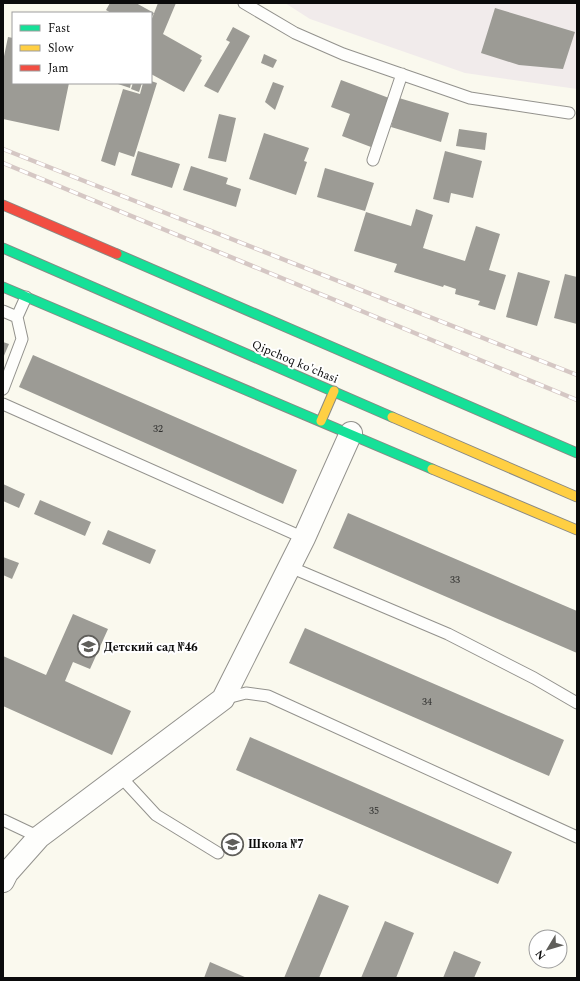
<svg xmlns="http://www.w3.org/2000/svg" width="580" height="981" viewBox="0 0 580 981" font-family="Spectral,serif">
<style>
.industrial{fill:#f1ebeb}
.building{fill:#9c9b95}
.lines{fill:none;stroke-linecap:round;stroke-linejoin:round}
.lane-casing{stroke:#93928d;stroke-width:13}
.street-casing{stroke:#93928d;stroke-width:24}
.fast-casing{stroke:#898984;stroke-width:11}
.slow-casing{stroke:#898984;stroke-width:11}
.jam-casing{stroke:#898984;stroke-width:11}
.lane{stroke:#fefefc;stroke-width:11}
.street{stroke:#fefefc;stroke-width:22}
.fast{stroke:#16e098;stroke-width:9}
.slow{stroke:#ffcf43;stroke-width:9}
.jam{stroke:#f24e42;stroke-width:9}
.rail-casing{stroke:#d5c7c4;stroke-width:4.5}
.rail{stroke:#fff;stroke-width:3;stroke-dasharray:9;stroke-linecap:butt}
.labels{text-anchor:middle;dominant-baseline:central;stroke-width:4;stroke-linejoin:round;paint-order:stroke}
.number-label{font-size:10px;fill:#2f2f2e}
.street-label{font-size:12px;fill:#0b0b0b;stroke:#fff}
.poi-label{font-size:12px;font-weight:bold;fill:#0b0b0b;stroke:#fff;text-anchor:start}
</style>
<rect width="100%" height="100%" fill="#faf9ee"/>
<!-- industrial -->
<path class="industrial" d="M 285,3 L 577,3 L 577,89 L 465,73 L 310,19 Z"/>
<!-- building -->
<path class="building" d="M 110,3 L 136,3 L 154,13 L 151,18 L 151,13 L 111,13 L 106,10 Z
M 158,3 L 176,3 L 163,34 L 202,56 L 200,59 L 202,60 L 184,92 L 151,74 L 151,21 Z
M 495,8 L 575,32 L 563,69 L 519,65 L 481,53 Z
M 233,27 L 250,36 L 218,93 L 204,86 L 230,42 L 226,40 Z
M 8,37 L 13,38 L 13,83 L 69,83 L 59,131 L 3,119 L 3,61 Z
M 264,54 L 277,60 L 273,68 L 261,63 Z
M 341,80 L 389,98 L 371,147 L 342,136 L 350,114 L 331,107 Z
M 151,81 L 157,83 L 134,157 L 119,152 L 115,166 L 101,161 L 123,89 L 140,94 L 143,83 L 151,83 Z
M 273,82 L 284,86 L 275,110 L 265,102 Z
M 115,83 L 131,83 L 130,88 Z
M 133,83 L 142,83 L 139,92 L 131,89 Z
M 399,98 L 449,113 L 441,142 L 391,127 Z
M 219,114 L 236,118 L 226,162 L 208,158 Z
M 459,129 L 487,133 L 485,150 L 456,146 Z
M 264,133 L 309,148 L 304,161 L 307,162 L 296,195 L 249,179 Z
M 138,151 L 180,164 L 172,188 L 131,175 Z
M 445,151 L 482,161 L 473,198 L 451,193 L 449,203 L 433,199 Z
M 191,166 L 228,178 L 226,184 L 241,189 L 236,207 L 183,190 Z
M 325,168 L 374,183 L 365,211 L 317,197 Z
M 416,209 L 433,215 L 423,248 L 465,261 L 476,226 L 500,234 L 489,270 L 506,275 L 495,310 L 478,305 L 480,301 L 455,294 L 456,289 L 444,285 L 443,287 L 394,272 L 397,264 L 354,251 L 366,212 L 411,226 Z
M 518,272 L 550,281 L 537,326 L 506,317 Z
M 565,274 L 577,277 L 577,324 L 554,318 Z
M 3,342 L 9,344 L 3,358 Z
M 33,355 L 297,470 L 283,504 L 19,387 Z
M 3,484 L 25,494 L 19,508 L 3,501 Z
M 40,500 L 91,522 L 85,536 L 34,514 Z
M 348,513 L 577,611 L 577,653 L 333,548 Z
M 108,530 L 156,550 L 150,564 L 102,544 Z
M 3,557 L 19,563 L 12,579 L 3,575 Z
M 73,614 L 108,629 L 90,669 L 73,662 L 65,681 L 131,711 L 112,755 L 3,706 L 3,656 L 46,675 Z
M 305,628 L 564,740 L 549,776 L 289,663 Z
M 250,737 L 512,852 L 498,884 L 236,770 Z
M 319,894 L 349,906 L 319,978 L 284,978 Z
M 385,921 L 414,933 L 396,978 L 361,978 Z
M 454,951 L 481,962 L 474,978 L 443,978 Z
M 210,962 L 247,978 L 204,978 Z"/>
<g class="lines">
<defs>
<path id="lane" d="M 244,3 L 295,33 L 343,54 L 470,98 L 569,113
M 373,160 L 402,74
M 3,311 L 17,317
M 3,389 L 22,339 L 17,317 L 26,297
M 3,404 L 304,538
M 290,567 L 448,634 L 534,678 L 577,703
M 223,699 L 246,693 L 268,696 L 577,837
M 120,776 L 156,815 L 218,853
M 3,820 L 39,837"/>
<path id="street" d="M 3,881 L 7,873 L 39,837 L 223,699 L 304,538 L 351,433"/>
<path id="fast" d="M 3,248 L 392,417
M 117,254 L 577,453
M 3,287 L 432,469"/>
<path id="slow" d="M 392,417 L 577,497
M 321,421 L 334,391
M 432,469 L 577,530"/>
<path id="jam" d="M 3,205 L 117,254"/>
</defs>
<!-- lane casing -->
<use href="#lane" class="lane-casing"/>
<!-- street casing -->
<use href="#street" class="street-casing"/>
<!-- fast casing -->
<use href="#fast" class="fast-casing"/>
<!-- slow casing -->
<use href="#slow" class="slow-casing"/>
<!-- jam casing -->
<use href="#jam" class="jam-casing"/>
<!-- lane -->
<use href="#lane" class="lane"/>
<!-- street -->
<use href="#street" class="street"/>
<!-- fast -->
<use href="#fast" class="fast"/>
<!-- slow -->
<use href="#slow" class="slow"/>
<!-- jam -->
<use href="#jam" class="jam"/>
<defs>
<path id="rail" d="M 3,149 L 577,375
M 3,163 L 577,400"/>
</defs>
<!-- rail casing -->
<use href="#rail" class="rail-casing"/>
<!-- rail -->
<use href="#rail" class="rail"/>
</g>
<!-- icons -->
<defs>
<symbol id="school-ring" viewBox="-11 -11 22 22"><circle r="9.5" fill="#fff" stroke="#5f5e5a" stroke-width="1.5"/><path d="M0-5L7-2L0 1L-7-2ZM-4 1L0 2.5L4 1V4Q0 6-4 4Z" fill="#5f5e5a"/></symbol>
</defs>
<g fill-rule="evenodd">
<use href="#school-ring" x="76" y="634" width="25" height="25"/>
<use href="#school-ring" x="220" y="832" width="25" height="25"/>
</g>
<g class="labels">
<!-- number labels -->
<g class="number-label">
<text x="158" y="429">32</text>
<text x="455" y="580">33</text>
<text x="427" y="702">34</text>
<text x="374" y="811">35</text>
</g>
<!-- street labels -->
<g class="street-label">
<text transform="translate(295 362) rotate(23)">Qipchoq ko'chasi</text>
</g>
<!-- poi labels -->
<g class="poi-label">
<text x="104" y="647">Детский сад №46</text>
<text x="248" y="844">Школа №7</text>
</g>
</g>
<!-- border -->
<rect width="580" height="981" fill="none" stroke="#0b0b0b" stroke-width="8"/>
<!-- legend -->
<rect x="12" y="12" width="140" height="72" fill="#ffffff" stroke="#9d9d9d"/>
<rect x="20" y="25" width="20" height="6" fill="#16e098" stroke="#9d9d9d"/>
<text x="48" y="32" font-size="12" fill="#0b0b0b">Fast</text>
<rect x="20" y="45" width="20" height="6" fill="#ffcf43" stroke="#9d9d9d"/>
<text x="48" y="52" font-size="12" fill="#0b0b0b">Slow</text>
<rect x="20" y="65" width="20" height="6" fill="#f24e42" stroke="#9d9d9d"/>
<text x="48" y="72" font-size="12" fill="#0b0b0b">Jam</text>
<!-- north arrow -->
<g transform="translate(548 949) rotate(232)"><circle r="19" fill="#ffffff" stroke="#9d9d9d"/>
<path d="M0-3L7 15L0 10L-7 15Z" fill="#5f5e5a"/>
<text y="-6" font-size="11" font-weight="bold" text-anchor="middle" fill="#0b0b0b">N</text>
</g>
</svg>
